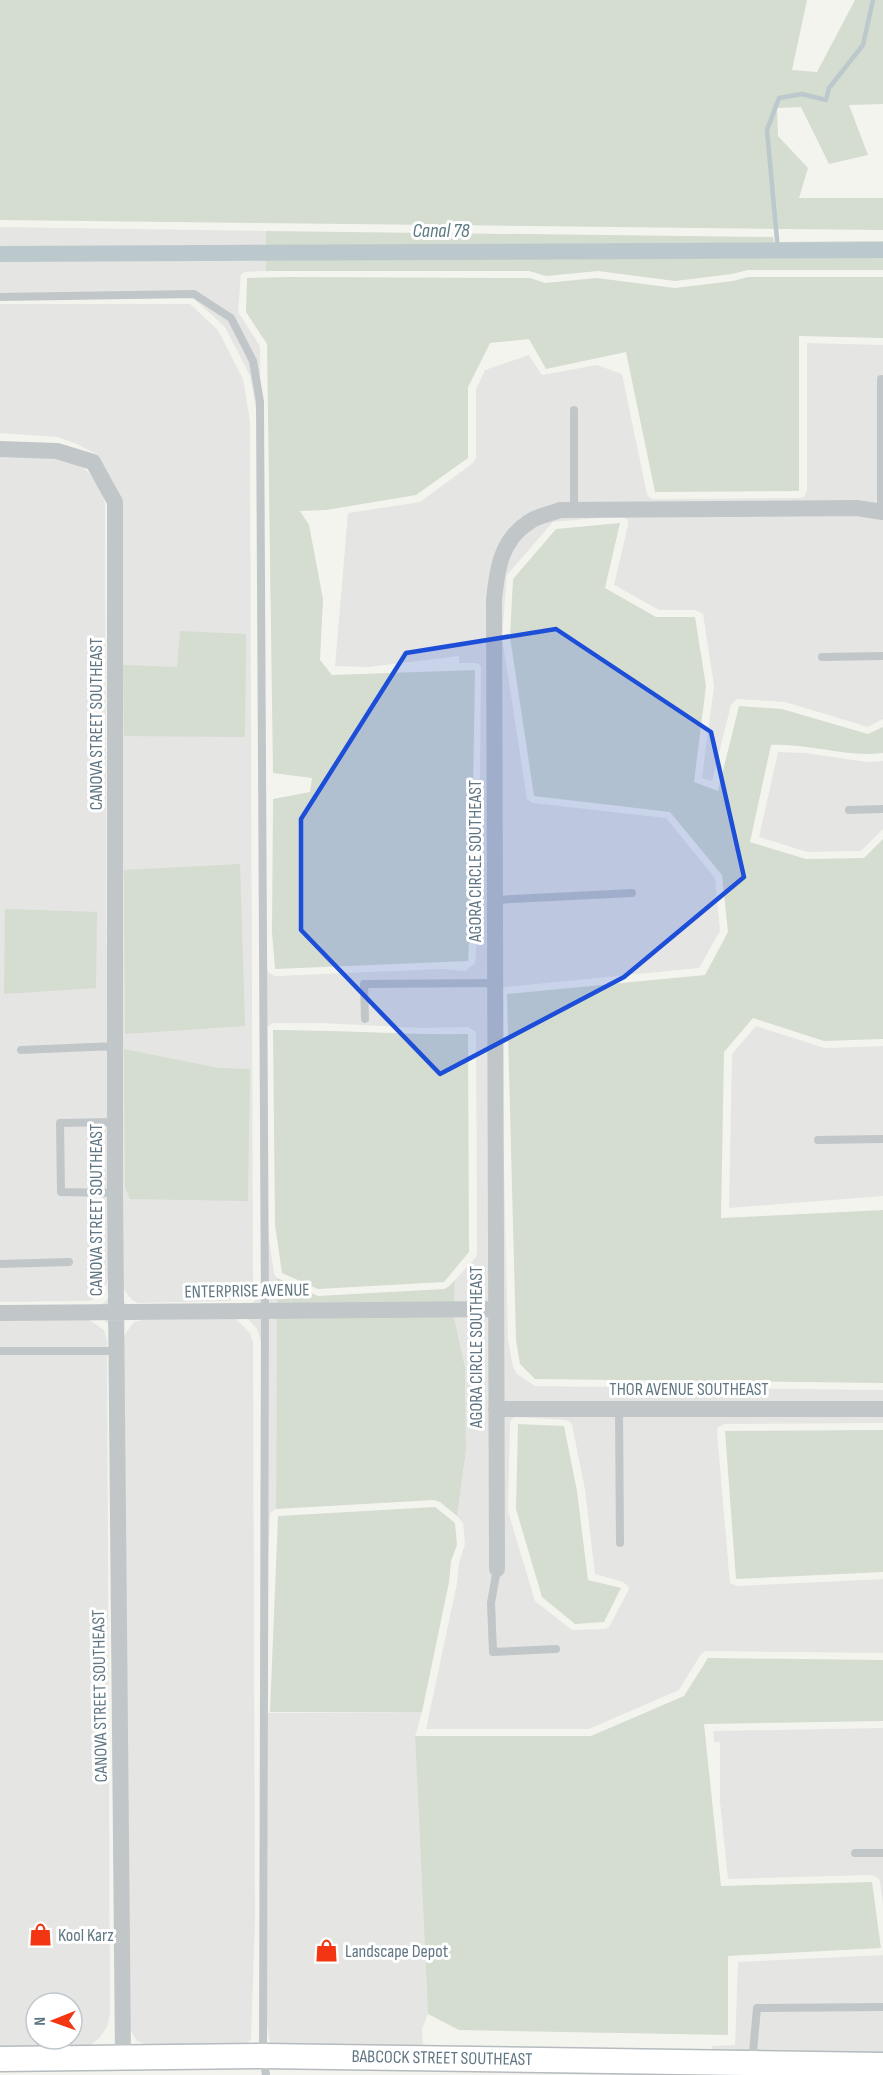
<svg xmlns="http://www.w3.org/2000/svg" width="883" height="2075" viewBox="0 0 883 2075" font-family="'Sofia Sans Condensed',sans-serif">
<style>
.built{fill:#e5e5e3;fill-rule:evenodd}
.green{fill:#d5dcd0}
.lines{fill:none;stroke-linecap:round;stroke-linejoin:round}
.stream{stroke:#bbc9cd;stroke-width:4.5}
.canal{stroke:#bbc9cd;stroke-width:16}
.secondary-casing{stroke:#b5bbbf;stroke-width:27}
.lane{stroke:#c1c6c8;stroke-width:8}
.street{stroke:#c1c6c8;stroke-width:16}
.secondary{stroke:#fff;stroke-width:24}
.marked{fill:#1d4ed8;fill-opacity:0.2;stroke:#1d4ed8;stroke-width:4.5;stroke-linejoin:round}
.labels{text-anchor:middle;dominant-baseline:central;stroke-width:6;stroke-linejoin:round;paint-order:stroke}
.street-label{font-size:18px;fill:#607683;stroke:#fff}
.poi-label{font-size:18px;fill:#607683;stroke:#fff;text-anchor:start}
.water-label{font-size:20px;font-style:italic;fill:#5b7a81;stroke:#fff}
</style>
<rect width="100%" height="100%" fill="#f4f4ef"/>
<!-- built -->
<path class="built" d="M 0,227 L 266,231 L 266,271 L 245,272 L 241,274 L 238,312 L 260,346 L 267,969 L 269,973 L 275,976 L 442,969 L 467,971 L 468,968 L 475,964 L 479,910 L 481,666 L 477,663 L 459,663 L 459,656 L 368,667 L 335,666 L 348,513 L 420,502 L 473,463 L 476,458 L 476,389 L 485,370 L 529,355 L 542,375 L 597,365 L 622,374 L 647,494 L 650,498 L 656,499 L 799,498 L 804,497 L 807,491 L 807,343 L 883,345 L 883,719 L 868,727 L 785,702 L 737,699 L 731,705 L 712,781 L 702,778 L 714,686 L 703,614 L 695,610 L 659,610 L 614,585 L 628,525 L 628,520 L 620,516 L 553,522 L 507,575 L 502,637 L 527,799 L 533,803 L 666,818 L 715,878 L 720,931 L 699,968 L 506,987 L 502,988 L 500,992 L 508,1340 L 513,1367 L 517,1374 L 535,1386 L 883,1390 L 883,1423 L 725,1424 L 718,1427 L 717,1432 L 730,1583 L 737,1586 L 883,1579 L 883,1653 L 705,1651 L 701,1654 L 679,1690 L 589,1729 L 426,1729 L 457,1583 L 459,1563 L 465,1544 L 463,1523 L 457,1516 L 466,1451 L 465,1367 L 454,1317 L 455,1280 L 476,1257 L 477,1252 L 476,1032 L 468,1027 L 423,1028 L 320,1023 L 273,1023 L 265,1028 L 267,1225 L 274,1274 L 277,1278 L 276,1509 L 271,1512 L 270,1516 L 262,1708 L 261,1342 L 257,1329 L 248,1319 L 127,1318 L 119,1330 L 111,1327 L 92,1307 L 102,1304 L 116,1292 L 126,1304 L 252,1303 L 259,1297 L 261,1285 L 258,421 L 250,376 L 225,327 L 193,298 L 0,297 ZM 515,1417 L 565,1420 L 569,1421 L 572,1425 L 585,1490 L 595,1574 L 623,1582 L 629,1587 L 628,1591 L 609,1627 L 604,1629 L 572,1630 L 535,1601 L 508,1511 L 510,1424 L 511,1420 Z
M 0,304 L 190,304 L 218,330 L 243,379 L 250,421 L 253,1285 L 252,1294 L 246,1298 L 227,1301 L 138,1303 L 132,1300 L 123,1289 L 121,505 L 113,481 L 96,454 L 77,444 L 57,437 L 0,433 Z
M 0,449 L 34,450 L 80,464 L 95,479 L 103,494 L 105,504 L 108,1274 L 107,1283 L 102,1293 L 99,1297 L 89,1301 L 0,1302 Z
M 778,752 L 806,753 L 867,762 L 883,761 L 883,829 L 861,851 L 807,852 L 759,837 Z
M 756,1026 L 825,1048 L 883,1046 L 883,1196 L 729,1208 L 732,1054 Z
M 88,1319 L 104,1330 L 107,1340 L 110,2013 L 107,2027 L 100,2037 L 91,2045 L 82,2048 L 0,2048 L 0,1320 ZM 36,2003 L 72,2003 L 72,2039 L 36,2039 Z
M 236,1319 L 250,1333 L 253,1342 L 255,1921 L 251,2039 L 244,2046 L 150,2046 L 137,2041 L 128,2026 L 123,1347 L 125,1334 L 134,1322 L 143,1320 Z
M 422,1712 L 415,1737 L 428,2014 L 422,2029 L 423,2047 L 272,2047 L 269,2038 L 267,2023 L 268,1713 Z
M 883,1728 L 883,1905 L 880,1881 L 878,1878 L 872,1875 L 728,1879 L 720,1802 L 720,1742 L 714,1742 L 713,1731 Z
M 883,1955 L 883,2057 L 712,2054 L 712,2046 L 735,2045 L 738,1962 Z"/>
<!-- green -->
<path class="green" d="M 0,0 L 807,0 L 792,70 L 817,72 L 855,0 L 883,0 L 883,104 L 849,105 L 868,155 L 829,164 L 801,107 L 777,108 L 778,136 L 808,168 L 799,198 L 883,198 L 883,230 L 0,220 Z
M 266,231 L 773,237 L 774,242 L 883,241 L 883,270 L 748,270 L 732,274 L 675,281 L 598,271 L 546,276 L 529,271 L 266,271 Z
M 289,277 L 530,278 L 545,283 L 597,278 L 675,288 L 733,281 L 748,277 L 883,277 L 883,338 L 799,336 L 799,491 L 655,492 L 626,352 L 546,369 L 529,339 L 490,343 L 468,387 L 468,458 L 416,495 L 326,510 L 300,511 L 309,525 L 323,599 L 320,660 L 332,675 L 475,670 L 471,910 L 468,961 L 275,969 L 272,932 L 273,799 L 310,792 L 312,778 L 273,773 L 267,344 L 246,312 L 247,278 Z
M 620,523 L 605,588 L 656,617 L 695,617 L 706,686 L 694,782 L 718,791 L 739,706 L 782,709 L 868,734 L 883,727 L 883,753 C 846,758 809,743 771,745 L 750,842 L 806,859 L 864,858 L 883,839 L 883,1039 L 824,1041 L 753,1018 L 724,1052 L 721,1218 L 883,1210 L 883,1383 L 535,1379 L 520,1364 L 516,1340 L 507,994 L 705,975 L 728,932 L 722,875 L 670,812 L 534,796 L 510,637 L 513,579 L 556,529 Z
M 180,631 L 246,634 L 245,737 L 124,736 L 123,665 L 177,667 Z
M 240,864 L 245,1026 L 125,1034 L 124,870 Z
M 5,909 L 97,912 L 96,988 L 4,994 Z
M 273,1030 C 338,1030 403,1035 468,1034 L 469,1252 L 444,1282 L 318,1289 L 282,1273 L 275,1225 Z
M 124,1049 L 219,1068 L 250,1069 L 248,1201 L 130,1199 L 125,1187 Z
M 277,1278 L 318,1296 L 444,1289 L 448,1287 L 455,1280 L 454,1317 L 465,1367 L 466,1451 L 457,1516 L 440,1502 L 434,1500 L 276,1509 Z
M 518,1424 L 564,1426 L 577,1491 L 588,1580 L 621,1588 L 604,1622 L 575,1624 L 542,1597 L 516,1509 Z
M 883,1430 L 883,1572 L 736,1579 L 725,1431 Z
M 435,1507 L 455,1523 L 457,1545 L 451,1561 L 449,1582 L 422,1712 L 270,1712 L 278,1516 Z
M 708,1658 L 883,1660 L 883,1721 L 704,1724 L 721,1886 L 872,1882 L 881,1948 L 728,1956 L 728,2035 L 459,2030 L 428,2014 L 415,1736 L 591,1736 L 684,1696 Z"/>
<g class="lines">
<!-- stream -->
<path class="stream" d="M 778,251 L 767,130 L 779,98 L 802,94 L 826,100 L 829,88 L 863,45 L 873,0"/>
<!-- canal -->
<path class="canal" d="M 0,254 L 883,250"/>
<defs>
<path id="secondary" d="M 0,2059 L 263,2056 L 883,2065"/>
</defs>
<!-- secondary casing -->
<use href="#secondary" class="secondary-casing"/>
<!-- lane -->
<path class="lane" d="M 0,297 L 194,294 L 231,318 L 253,361 L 260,402 L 265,1310 L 263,2056 L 266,2075
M 574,410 L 574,510
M 881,511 L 881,379
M 822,657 L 883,656
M 849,810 L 883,809
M 494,900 L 632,893
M 365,1019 L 364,984 L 494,983
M 21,1050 L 116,1046
M 818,1140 L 883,1139
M 115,1193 L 61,1192 L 60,1123 L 116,1122
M 0,1264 L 69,1262
M 0,1351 L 116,1351
M 619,1409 L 620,1543
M 497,1569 L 491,1603 L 493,1652 L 556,1649
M 855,1853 L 883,1853
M 752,2063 L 757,2008 L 883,2007"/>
<!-- street -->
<path class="street" d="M 0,449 L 57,451 L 93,462 L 115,502 L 115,1193 L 123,2057
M 0,1313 L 495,1309
M 496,1409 L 883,1409
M 497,1569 L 494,600 C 497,569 501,540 529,522 C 537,516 550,514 560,510 L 857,508 L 883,512"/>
<!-- secondary -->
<use href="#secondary" class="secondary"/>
</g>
<!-- marked area -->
<path class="marked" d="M 556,629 L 711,732 L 744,877 L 624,977 L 440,1074 L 301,930 L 301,819 L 406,653 Z"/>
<!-- icons -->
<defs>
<symbol id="shop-bare" viewBox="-9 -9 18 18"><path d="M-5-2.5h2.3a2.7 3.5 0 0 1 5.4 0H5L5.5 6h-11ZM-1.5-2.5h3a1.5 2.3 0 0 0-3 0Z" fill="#f33611" stroke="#fff" stroke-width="2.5" paint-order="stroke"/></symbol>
</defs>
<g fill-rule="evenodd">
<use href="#shop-bare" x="24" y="1918" width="33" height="33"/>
<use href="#shop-bare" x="310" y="1934" width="33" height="33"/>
</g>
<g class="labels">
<!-- street labels -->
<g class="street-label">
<text transform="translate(96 724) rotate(-90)">CANOVA STREET SOUTHEAST</text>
<text transform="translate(475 861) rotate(-90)">AGORA CIRCLE SOUTHEAST</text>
<text transform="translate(96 1210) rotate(-90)">CANOVA STREET SOUTHEAST</text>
<text transform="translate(247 1291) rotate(-1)">ENTERPRISE AVENUE</text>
<text transform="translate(476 1347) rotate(-90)">AGORA CIRCLE SOUTHEAST</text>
<text x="689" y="1389">THOR AVENUE SOUTHEAST</text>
<text transform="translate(100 1696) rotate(-91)">CANOVA STREET SOUTHEAST</text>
<text transform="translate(442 2058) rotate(1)">BABCOCK STREET SOUTHEAST</text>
</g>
<!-- poi labels -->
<g class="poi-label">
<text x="58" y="1935">Kool Karz</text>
<text x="345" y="1951">Landscape Depot</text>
</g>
<!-- water labels -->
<g class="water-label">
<text x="441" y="231">Canal 78</text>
</g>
</g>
<!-- north arrow -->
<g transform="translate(54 2021) rotate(269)"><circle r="28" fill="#ffffff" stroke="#bfc8cd" stroke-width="1.5"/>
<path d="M0-4.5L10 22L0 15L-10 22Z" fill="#f33611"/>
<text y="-9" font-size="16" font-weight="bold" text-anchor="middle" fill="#607683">N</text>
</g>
</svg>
